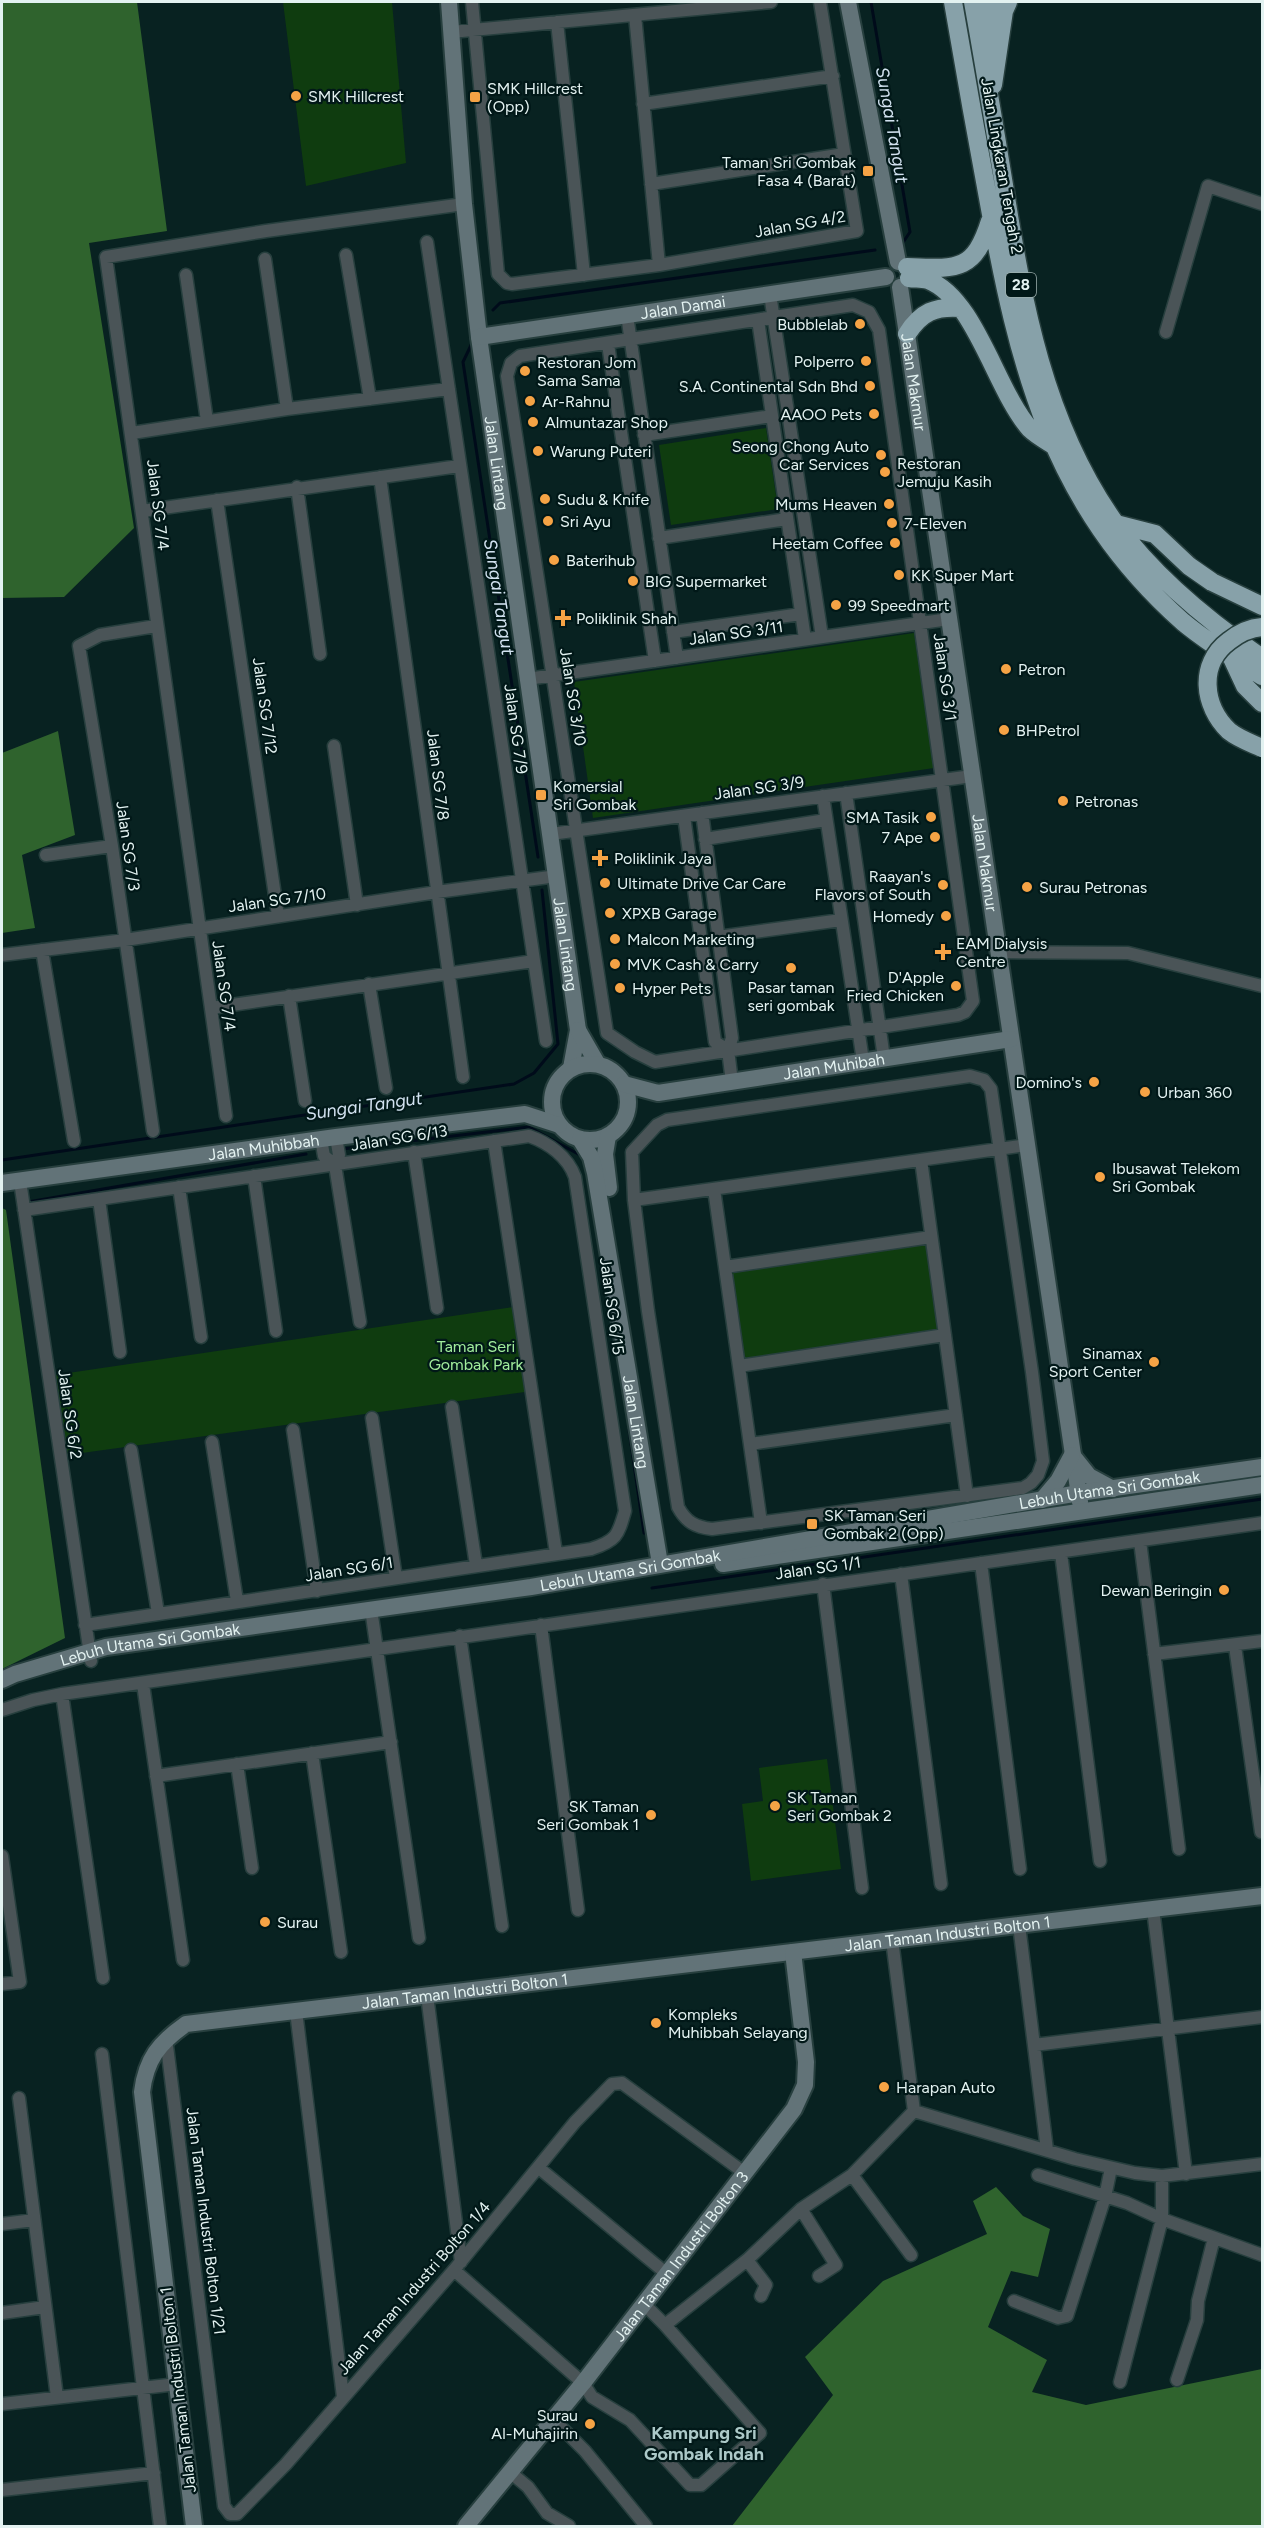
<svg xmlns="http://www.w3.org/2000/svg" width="1264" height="2528" viewBox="0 0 1264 2528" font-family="Figtree,sans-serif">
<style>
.green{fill:#0f3c0f}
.forest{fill:#2f632d}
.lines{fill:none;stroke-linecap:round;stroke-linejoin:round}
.stream{stroke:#000b1a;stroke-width:3}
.street-casing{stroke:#273f3e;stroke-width:15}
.secondary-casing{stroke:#273f3e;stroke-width:20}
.highway-casing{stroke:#273f3e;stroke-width:21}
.street{stroke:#4a5457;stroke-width:12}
.secondary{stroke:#627378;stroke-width:16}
.highway{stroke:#87a1a9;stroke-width:18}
.highway-bridge-casing{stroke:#273f3e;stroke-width:21;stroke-linecap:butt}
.highway-bridge{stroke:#87a1a9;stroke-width:18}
.poi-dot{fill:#f5a345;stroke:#011818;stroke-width:2}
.labels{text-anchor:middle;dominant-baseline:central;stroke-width:4.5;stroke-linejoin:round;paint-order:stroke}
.shield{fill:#011818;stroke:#9fb1b0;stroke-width:1.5}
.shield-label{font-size:15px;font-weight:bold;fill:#e3f2f1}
.poi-label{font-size:16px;fill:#e3f2f1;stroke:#011818;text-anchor:start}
.street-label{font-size:16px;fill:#e3f2f1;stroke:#011818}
.park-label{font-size:16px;fill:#a1ec9c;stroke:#011818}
.water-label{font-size:18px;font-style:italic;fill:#d2e2f0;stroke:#011818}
.neighbourhood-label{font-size:18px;font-weight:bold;fill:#acc9c8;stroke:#011818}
</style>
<rect width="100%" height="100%" fill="#082221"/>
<!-- green -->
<path class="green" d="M 283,2 L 392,2 L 406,163 L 306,186 Z
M 766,428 L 778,509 L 671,525 L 659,445 Z
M 914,633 L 934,768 L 593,818 L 574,682 Z
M 931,1237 L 945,1335 L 739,1366 L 725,1267 Z
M 513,1307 L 525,1392 L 60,1456 L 48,1376 Z
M 827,1759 L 841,1869 L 751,1881 L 742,1804 L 763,1801 L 759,1768 Z"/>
<!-- forest -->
<path class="forest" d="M 2,2 L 137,2 L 167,231 L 89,243 L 134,528 L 64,597 L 2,598 Z
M 58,731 L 75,835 L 22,855 L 35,928 L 2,933 L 2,753 Z
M 2,1208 L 6,1210 L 65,1638 L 2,1669 Z
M 996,2187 L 1023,2216 L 1050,2229 L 1038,2277 L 1011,2271 L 988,2327 L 1047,2360 L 1032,2392 L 1086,2405 L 1262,2369 L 1262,2526 L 732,2526 L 833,2395 L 805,2357 L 883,2281 L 987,2234 L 973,2201 Z"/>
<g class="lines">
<!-- stream -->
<path class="stream" d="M 871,2 L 910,232 L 902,244
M 493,310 L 500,303 L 875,250
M 473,341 L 463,362 L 538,857
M 342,1149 L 529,1127 L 580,1155
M 2,1160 L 514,1084 L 534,1073 L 558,1044 L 542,890
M 28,1202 L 306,1154
M 629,1430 L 644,1533
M 652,1588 L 1262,1499"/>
<defs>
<path id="street" d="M 472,2 L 498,274 L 507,283 L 512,284 L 659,265 L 857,231 L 820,2
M 635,15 L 659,265
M 557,22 L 584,275
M 451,32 L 771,2
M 643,104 L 833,76
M 651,184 L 844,154
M 427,242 L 546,1041
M 346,255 L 370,399
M 265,259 L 287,409
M 186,275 L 207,421
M 770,294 L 822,637
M 853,305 L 869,312 L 879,330 L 973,1001 L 965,1012 L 958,1015 L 655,1062 L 635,1052 L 607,1033 L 507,376 L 511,363 L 520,356 Z
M 627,315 L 677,658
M 758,320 L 805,639
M 1166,332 L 1208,186 L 1262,204
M 608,344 L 655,661
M 132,433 L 287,409 L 449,389
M 644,435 L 772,416
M 380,477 L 463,1077
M 297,487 L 320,654
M 217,500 L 278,916
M 142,511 L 459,466
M 659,538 L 787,519
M 673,632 L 801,614
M 527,679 L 949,619
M 334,746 L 357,905
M 846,793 L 884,1058
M 823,796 L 863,1061
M 702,813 L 732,1038 L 728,1050 L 732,1082
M 684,816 L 715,1042 L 728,1050
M 551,834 L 972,776
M 705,839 L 826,820
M 46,855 L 112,846
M 718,937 L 841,920
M 42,950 L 74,1141
M 998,952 L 1128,953 L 1262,986
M 2,955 L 125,940 L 437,892 L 557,876
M 369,984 L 386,1088
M 289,996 L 305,1101
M 211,1008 L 534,961
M 970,1076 L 984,1080 L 991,1089 L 1032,1372 L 1043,1461 L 1038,1475 L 1031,1483 L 1023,1488 L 712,1529 C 695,1527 686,1522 678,1507 L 648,1311 L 634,1200 L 632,1152 L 657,1125 L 667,1120 Z
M 226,1116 L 106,257 L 266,231 L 464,204
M 153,1131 L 112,846 L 79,646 L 100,635 L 156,626
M 336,1137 L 339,1155 L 335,1165 L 360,1322
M 321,1139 L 324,1156 L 335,1165
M 494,1141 L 556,1553
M 414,1152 L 437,1308
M 921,1160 L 967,1496
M 254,1176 L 276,1331
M 20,1181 L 91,1661
M 179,1187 L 201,1337
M 714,1189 L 761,1523
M 99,1199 L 120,1352
M 634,1200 L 1027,1145
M 24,1210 L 529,1136 C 549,1143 568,1157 575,1177 L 625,1511 C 618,1536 616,1541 591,1549 L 85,1625
M 725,1267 L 931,1237
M 739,1366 L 945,1335
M 452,1407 L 476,1565
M 372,1418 L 396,1578
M 293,1430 L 317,1591
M 212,1442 L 237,1601
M 750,1444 L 956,1415
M 131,1450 L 158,1613
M 1140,1541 L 1179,1849
M 1061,1553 L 1100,1861
M 981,1563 L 1020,1869
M 901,1574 L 941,1884
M 823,1584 L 862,1888
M 371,1609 L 419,1938
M 541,1625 L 578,1910
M 460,1636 L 502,1926
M 1235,1646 L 1261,1832
M 1154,1654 L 1262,1641
M 143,1684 L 183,1960
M 62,1694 L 103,1978
M 2,1710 L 33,1700 L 62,1694 L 1262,1523
M 312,1753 L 341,1952
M 237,1764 L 252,1868
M 156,1776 L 391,1742
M 2,1856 L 20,1982 L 2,1984
M 1153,1909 L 1186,2174
M 1019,1925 L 1047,2150
M 892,1940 L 914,2111
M 427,1995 L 461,2262
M 296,2011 L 343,2397
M 166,2038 L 224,2506 L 230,2514 L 237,2514 L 286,2464 L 454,2270 L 575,2122 L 612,2084 L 622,2083 L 746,2174
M 1034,2045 L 1262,2017
M 102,2054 L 160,2526
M 19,2098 L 57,2397
M 914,2111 L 1075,2159 L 1135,2173 L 1162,2176 L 1262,2164
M 539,2168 L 667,2274
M 852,2175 L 911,2255
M 1038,2175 L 1127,2203 L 1162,2219 L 1262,2255
M 801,2209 L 836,2265 L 819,2276
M 2,2224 L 34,2220
M 747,2260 L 766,2285 L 761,2296
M 454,2270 L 583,2383 L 592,2397 L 630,2420 L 690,2485 L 701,2485 L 760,2433 L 665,2325 L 644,2304
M 1014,2301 L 1058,2318 L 1067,2316 L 1105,2197 L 1111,2168
M 2,2313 L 45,2307
M 665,2325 L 747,2260 L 801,2209 L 852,2175 L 914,2111
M 1177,2380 L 1197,2320 L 1198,2301 L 1214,2238
M 1120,2382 L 1162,2219 L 1162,2176
M 2,2404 L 177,2384
M 553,2419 L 585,2451 L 646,2526
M 510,2472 L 528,2487 L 547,2513 L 569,2526
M 2,2490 L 154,2473"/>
<g id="secondary">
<path id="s1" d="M 449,2 L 464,204 L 479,337 L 578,1030 L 571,1068"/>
<path d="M 848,2 L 898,262"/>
<path id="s2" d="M 900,287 L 1080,1502"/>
<path id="s3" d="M 479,337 L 886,277"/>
<path d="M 578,1030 L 597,1063"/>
<circle cx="590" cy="1102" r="38"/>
<path id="s4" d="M 624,1084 L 658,1093 L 1011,1039"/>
<path d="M 608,1136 L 605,1154 L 609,1188"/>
<path id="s5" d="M 580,1139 L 591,1157 L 595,1173 L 660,1564"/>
<path id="s6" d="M 2,1183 L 336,1137 L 525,1114 L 559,1125"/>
<path d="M 1073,1456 L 1089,1476 L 1113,1489"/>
<path d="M 1042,1500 L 1058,1481 L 1072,1455"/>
<path d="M 723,1564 L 1262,1485"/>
<path id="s7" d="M 2,1680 L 15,1674 L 106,1647 L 531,1587 L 1079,1493 L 1262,1467"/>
<path id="s8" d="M 194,2526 L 142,2092 C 146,2059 159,2043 186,2024 L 1262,1896"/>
<path id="s9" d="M 466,2526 L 583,2383 L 794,2109 L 805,2085 L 806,2062 L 793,1952"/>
</g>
<path id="highway" d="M 953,2 C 964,67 976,133 988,198 C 1018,365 1051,505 1183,622 C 1207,642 1236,660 1262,676
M 973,2 C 984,63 994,124 1004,185 C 1023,304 1044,423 1115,523 C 1154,577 1208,621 1262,658
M 991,2 L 991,38
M 993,85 L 1004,11 L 1008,2
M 907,267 C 957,269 974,272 990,221
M 909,278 C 915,279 922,278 928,280 C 976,299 996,391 1030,429 C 1036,435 1045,440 1053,445
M 907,334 C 921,312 935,306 961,308
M 1116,524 L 1155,534 L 1189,566 L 1212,582 L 1262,606
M 1231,656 L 1245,686 L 1262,703"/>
</defs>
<!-- street casing -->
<use href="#street" class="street-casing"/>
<!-- secondary casing -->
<use href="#secondary" class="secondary-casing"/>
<!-- highway casing -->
<use href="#highway" class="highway-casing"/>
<!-- street -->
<use href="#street" class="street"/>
<!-- secondary -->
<use href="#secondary" class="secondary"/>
<!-- highway -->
<use href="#highway" class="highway"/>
<defs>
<path id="highway-bridge" d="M 1262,627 C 1249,628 1239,633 1229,641 C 1198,664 1203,706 1229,731 C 1239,739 1251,743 1262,748"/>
</defs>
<!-- highway-bridge casing -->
<use href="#highway-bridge" class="highway-bridge-casing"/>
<!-- highway-bridge -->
<use href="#highway-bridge" class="highway-bridge"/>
</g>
<!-- markers -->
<g class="poi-dot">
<circle cx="296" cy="96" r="6"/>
<rect x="469" y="91" width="12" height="12" rx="3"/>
<rect x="862" y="165" width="12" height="12" rx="3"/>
<circle cx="860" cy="324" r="6"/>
<circle cx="866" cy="361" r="6"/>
<circle cx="525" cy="371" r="6"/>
<circle cx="870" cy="386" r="6"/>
<circle cx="530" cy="401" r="6"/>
<circle cx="874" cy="414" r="6"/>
<circle cx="533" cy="422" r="6"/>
<circle cx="538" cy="451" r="6"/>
<circle cx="881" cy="455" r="6"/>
<circle cx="885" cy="472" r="6"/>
<circle cx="545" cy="499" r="6"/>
<circle cx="889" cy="504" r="6"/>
<circle cx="548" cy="521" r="6"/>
<circle cx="892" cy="523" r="6"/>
<circle cx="895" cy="543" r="6"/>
<circle cx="554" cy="560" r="6"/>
<circle cx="899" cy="575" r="6"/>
<circle cx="633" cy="581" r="6"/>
<circle cx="836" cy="605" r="6"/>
<path d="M560 609h6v6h6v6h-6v6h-6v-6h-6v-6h6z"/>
<circle cx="1006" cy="669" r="6"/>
<circle cx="1004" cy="730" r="6"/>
<rect x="535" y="789" width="12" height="12" rx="3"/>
<circle cx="1063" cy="801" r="6"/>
<circle cx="931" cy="817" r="6"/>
<circle cx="935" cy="837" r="6"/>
<path d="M597 849h6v6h6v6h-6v6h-6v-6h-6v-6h6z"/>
<circle cx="605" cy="883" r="6"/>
<circle cx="943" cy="885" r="6"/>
<circle cx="1027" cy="887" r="6"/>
<circle cx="610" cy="913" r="6"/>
<circle cx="946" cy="916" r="6"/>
<circle cx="615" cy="939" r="6"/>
<path d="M940 943h6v6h6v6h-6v6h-6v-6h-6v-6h6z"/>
<circle cx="615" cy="964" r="6"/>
<circle cx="791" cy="968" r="6"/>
<circle cx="956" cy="986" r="6"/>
<circle cx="620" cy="988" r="6"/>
<circle cx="1094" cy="1082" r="6"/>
<circle cx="1145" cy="1092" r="6"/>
<circle cx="1100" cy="1177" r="6"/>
<circle cx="1154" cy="1362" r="6"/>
<rect x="806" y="1518" width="12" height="12" rx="3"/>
<circle cx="1224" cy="1590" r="6"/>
<circle cx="775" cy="1806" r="6"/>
<circle cx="651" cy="1815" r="6"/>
<circle cx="265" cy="1922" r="6"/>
<circle cx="656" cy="2023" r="6"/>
<circle cx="884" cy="2087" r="6"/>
<circle cx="590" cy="2424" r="6"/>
</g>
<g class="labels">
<!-- shield labels -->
<rect class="shield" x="1006" y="273" width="30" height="24" rx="4.5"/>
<g class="shield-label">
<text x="1021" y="285">28</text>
</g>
<!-- poi labels -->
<g class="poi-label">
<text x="487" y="88">SMK Hillcrest<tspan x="487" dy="18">(Opp)</tspan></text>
<text x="308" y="96">SMK Hillcrest</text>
<text x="856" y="162" text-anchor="end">Taman Sri Gombak<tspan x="856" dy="18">Fasa 4 (Barat)</tspan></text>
<text x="848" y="324" text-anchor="end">Bubblelab</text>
<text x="854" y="361" text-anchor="end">Polperro</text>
<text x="537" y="362">Restoran Jom<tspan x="537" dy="18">Sama Sama</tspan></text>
<text x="858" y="386" text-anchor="end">S.A. Continental Sdn Bhd</text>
<text x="542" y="401">Ar-Rahnu</text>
<text x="862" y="414" text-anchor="end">AAOO Pets</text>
<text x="545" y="422">Almuntazar Shop</text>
<text x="869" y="446" text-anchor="end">Seong Chong Auto<tspan x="869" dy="18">Car Services</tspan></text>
<text x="550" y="451">Warung Puteri</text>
<text x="897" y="463">Restoran<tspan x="897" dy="18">Jemuju Kasih</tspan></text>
<text x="557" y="499">Sudu &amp; Knife</text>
<text x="877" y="504" text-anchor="end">Mums Heaven</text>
<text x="560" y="521">Sri Ayu</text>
<text x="904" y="523">7-Eleven</text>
<text x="883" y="543" text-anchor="end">Heetam Coffee</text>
<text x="566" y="560">Baterihub</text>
<text x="911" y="575">KK Super Mart</text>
<text x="645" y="581">BIG Supermarket</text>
<text x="848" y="605">99 Speedmart</text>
<text x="576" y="618">Poliklinik Shah</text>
<text x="1018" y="669">Petron</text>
<text x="1016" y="730">BHPetrol</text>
<text x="553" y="786">Komersial<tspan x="553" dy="18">Sri Gombak</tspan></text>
<text x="1075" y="801">Petronas</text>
<text x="919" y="817" text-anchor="end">SMA Tasik</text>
<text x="923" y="837" text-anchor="end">7 Ape</text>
<text x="614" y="858">Poliklinik Jaya</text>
<text x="931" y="876" text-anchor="end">Raayan's<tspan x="931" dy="18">Flavors of South</tspan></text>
<text x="617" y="883">Ultimate Drive Car Care</text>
<text x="1039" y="887">Surau Petronas</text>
<text x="622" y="913">XPXB Garage</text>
<text x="934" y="916" text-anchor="end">Homedy</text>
<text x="627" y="939">Malcon Marketing</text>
<text x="956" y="943">EAM Dialysis<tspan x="956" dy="18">Centre</tspan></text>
<text x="627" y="964">MVK Cash &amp; Carry</text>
<text x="944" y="977" text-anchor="end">D'Apple<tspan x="944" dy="18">Fried Chicken</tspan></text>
<text x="791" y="987" text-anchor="middle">Pasar taman<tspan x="791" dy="18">seri gombak</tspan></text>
<text x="632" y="988">Hyper Pets</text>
<text x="1082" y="1082" text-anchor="end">Domino's</text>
<text x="1157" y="1092">Urban 360</text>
<text x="1112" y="1168">Ibusawat Telekom<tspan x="1112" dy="18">Sri Gombak</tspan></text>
<text x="1142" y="1353" text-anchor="end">Sinamax<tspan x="1142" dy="18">Sport Center</tspan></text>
<text x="824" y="1515">SK Taman Seri<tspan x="824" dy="18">Gombak 2 (Opp)</tspan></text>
<text x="1212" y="1590" text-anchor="end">Dewan Beringin</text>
<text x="787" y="1797">SK Taman<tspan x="787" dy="18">Seri Gombak 2</tspan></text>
<text x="639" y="1806" text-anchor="end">SK Taman<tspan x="639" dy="18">Seri Gombak 1</tspan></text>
<text x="277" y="1922">Surau</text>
<text x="668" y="2014">Kompleks<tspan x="668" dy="18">Muhibbah Selayang</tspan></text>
<text x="896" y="2087">Harapan Auto</text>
<text x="578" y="2415" text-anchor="end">Surau<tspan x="578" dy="18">Al-Muhajirin</tspan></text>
</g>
<!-- street labels -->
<g class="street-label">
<text transform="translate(1002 166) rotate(80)">Jalan Lingkaran Tengah 2</text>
<text transform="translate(800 224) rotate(-10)">Jalan SG 4/2</text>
<text stroke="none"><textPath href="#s3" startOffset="206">Jalan Damai</textPath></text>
<text stroke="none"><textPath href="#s2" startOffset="96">Jalan Makmur</textPath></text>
<text stroke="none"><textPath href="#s1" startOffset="464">Jalan Lintang</textPath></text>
<text transform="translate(158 505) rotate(83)">Jalan SG 7/4</text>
<text transform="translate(736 633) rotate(-8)">Jalan SG 3/11</text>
<text transform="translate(945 677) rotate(82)">Jalan SG 3/1</text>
<text transform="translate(573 697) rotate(81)">Jalan SG 3/10</text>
<text transform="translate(265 706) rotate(82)">Jalan SG 7/12</text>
<text transform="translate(516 729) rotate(82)">Jalan SG 7/9</text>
<text transform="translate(438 775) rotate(83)">Jalan SG 7/8</text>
<text transform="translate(759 788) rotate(-8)">Jalan SG 3/9</text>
<text transform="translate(128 846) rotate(82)">Jalan SG 7/3</text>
<text stroke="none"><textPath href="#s2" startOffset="582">Jalan Makmur</textPath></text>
<text transform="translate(277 900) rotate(-8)">Jalan SG 7/10</text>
<text stroke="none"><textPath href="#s1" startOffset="950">Jalan Lintang</textPath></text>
<text transform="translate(224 986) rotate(82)">Jalan SG 7/4</text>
<text stroke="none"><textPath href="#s4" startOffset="213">Jalan Muhibah</textPath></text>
<text transform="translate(399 1138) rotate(-9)">Jalan SG 6/13</text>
<text stroke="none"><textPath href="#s6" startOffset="264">Jalan Muhibbah</textPath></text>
<text transform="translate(612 1306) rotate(82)">Jalan SG 6/15</text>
<text transform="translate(70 1414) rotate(82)">Jalan SG 6/2</text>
<text stroke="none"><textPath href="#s5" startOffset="290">Jalan Lintang</textPath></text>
<text stroke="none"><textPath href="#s7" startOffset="1125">Lebuh Utama Sri Gombak</textPath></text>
<text transform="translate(818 1568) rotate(-8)">Jalan SG 1/1</text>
<text transform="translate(349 1569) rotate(-9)">Jalan SG 6/1</text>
<text stroke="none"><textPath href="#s7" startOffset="639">Lebuh Utama Sri Gombak</textPath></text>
<text stroke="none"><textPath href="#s7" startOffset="153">Lebuh Utama Sri Gombak</textPath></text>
<text stroke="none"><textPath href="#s8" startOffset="1288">Jalan Taman Industri Bolton 1</textPath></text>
<text stroke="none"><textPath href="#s8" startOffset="802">Jalan Taman Industri Bolton 1</textPath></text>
<text transform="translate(206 2221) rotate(83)">Jalan Taman Industri Bolton 1/21</text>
<text stroke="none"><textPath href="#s9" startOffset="345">Jalan Taman Industri Bolton 3</textPath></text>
<text transform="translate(414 2288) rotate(-49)">Jalan Taman Industri Bolton 1/4</text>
<text transform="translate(178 2390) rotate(-97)">Jalan Taman Industri Bolton 1</text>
</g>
<!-- park labels -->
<g class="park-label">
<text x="476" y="1346">Taman Seri<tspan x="476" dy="18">Gombak Park</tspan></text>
</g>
<!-- water labels -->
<g class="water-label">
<text transform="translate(892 125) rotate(80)">Sungai Tangut</text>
<text transform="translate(499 597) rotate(81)">Sungai Tangut</text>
<text transform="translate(364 1106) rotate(-8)">Sungai Tangut</text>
</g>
<!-- neighbourhood labels -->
<g class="neighbourhood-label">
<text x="704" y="2433">Kampung Sri<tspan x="704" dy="21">Gombak Indah</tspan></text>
</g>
</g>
<!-- border -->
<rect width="1264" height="2528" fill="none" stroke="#e3f2f1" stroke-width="6"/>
</svg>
